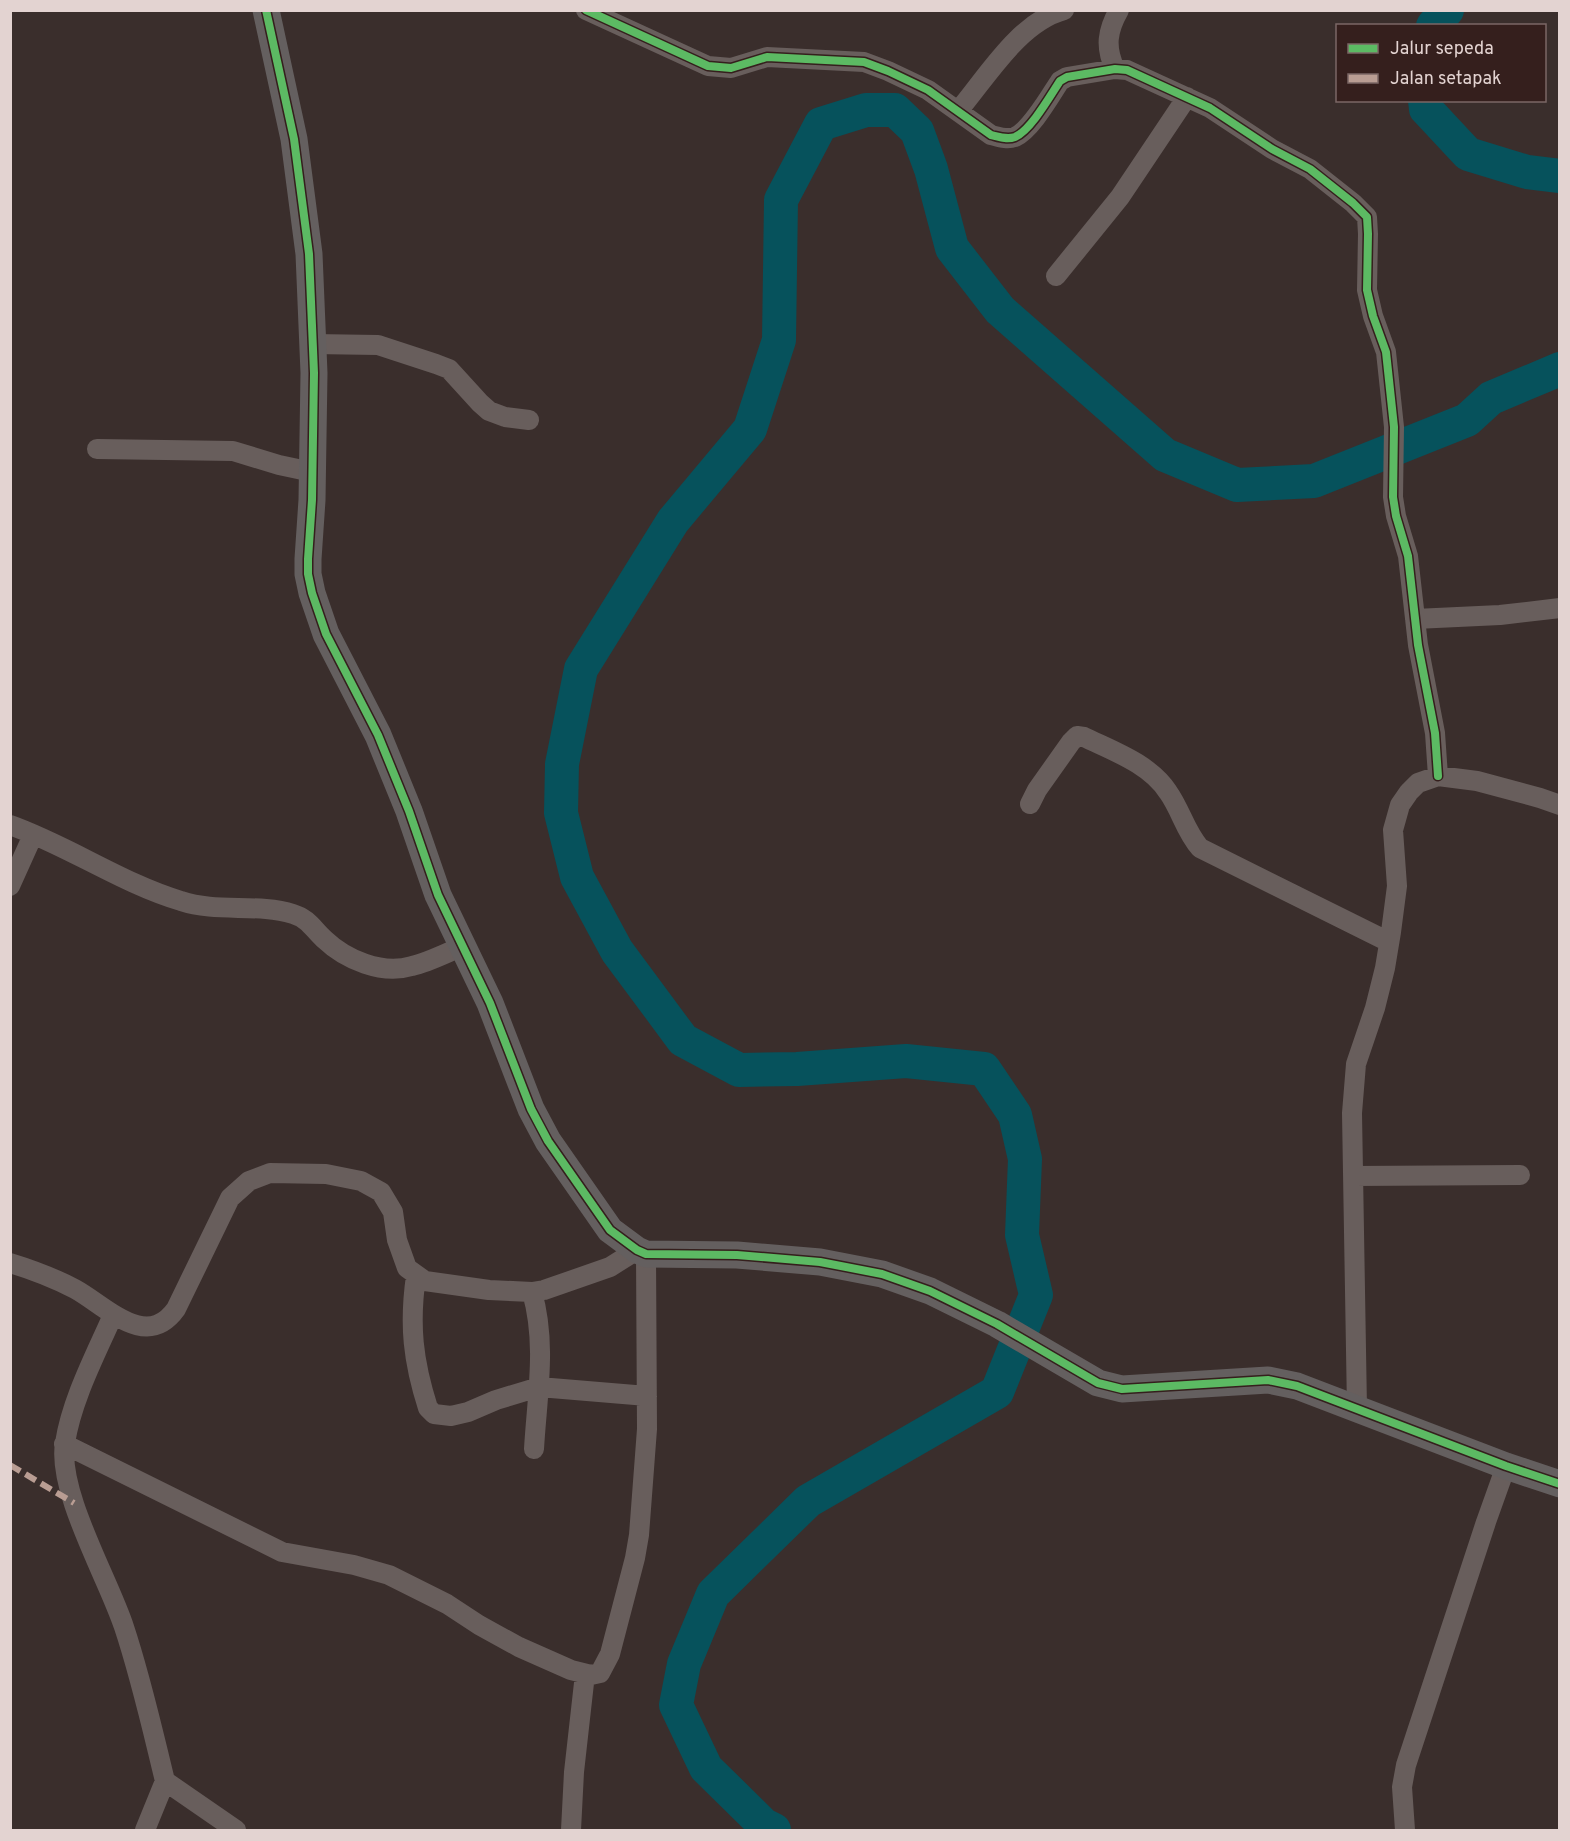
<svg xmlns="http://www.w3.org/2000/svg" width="1570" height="1841" viewBox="0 0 1570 1841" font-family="Overpass,sans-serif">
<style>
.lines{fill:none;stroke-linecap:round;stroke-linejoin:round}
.river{stroke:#06525c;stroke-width:34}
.street{stroke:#685e5c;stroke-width:20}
.secondary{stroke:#645f5f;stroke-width:27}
.quiet{stroke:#b99d93;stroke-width:6;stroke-dasharray:12 6;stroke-linecap:butt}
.cycleway-casing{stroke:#351f1d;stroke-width:11}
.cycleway{stroke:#5cba63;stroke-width:8}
</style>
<rect width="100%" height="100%" fill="#3a2e2c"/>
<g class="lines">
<!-- river -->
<path class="river" d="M 1433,26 L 1447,10
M 1425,100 L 1426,109 L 1468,154 L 1527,172 L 1560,176
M 774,1830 L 764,1825 L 706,1768 L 676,1705 L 684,1664 L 713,1594 L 808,1501 L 997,1392 L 1036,1295 L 1022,1235 L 1025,1159 L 1015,1115 L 984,1069 L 906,1061 L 797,1069 L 739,1070 L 683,1040 L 617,951 L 577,877 L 561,813 L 562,764 L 581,669 L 673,521 L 750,429 L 779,340 L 781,200 L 821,124 L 866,110 L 895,110 L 917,131 L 931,169 L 952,248 L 1000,310 L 1165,455 L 1237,485 L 1314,481 L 1467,420 L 1491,398 L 1560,369"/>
<!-- street -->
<path class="street" d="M 586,10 L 708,66 L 731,68 L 767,57 L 864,62 L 888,71 L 928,90 L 991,135 C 999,137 1007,140 1015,137 C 1031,130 1050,96 1060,81 L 1067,77 L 1115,69 L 1127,70 L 1210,108 L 1272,149 L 1310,169 L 1353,203 L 1367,217 L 1368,234 L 1367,290 L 1373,316 L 1386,352 L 1394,427 L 1393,497 L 1396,516 L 1408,556 L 1418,645 L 1435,733 L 1438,776
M 1115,69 C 1105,47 1107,31 1119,10
M 958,111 C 987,77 1019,22 1064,10
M 1056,276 L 1120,197 L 1187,97
M 313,344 L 378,345 L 436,364 L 449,369 L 480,403 L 489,411 L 505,417 L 529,420
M 97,449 L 233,451 L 279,465 L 312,472
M 1415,619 L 1500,615 L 1560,608
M 1030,804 L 1037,790 L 1071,742 L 1077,736 L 1084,737 C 1113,751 1150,764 1168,792 C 1181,810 1185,831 1200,848 L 1389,942
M 10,825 C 69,846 121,883 181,901 C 217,913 257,903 293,914 C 309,919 313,929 324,939 C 346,960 382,975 412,966 C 429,962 446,953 463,946
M 10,886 L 33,835
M 1353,1176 L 1520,1175
M 10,1263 C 33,1270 54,1278 75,1289 C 106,1306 146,1351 176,1309 L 230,1198 L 249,1181 L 270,1173 L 326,1174 L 361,1181 L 381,1192 L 393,1212 L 397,1240 L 407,1268 L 425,1281 L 489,1290 L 532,1292 L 544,1290 L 610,1267 L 637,1250
M 416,1276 C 409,1325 413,1361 428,1408 L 434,1414 L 451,1416 L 468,1412 L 496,1400 L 539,1387 L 647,1396
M 532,1292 C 547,1344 537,1396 534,1449
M 113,1315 C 95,1356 72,1399 65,1443 C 57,1492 108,1578 124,1627 C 141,1678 152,1728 165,1781 L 236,1830
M 1357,1409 L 1352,1113 L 1356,1064 L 1375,1008 L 1385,968 L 1391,932 L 1397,886 L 1393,830 L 1400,805 L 1409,792 L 1418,783 L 1438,776 L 1477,781 L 1540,798 L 1560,805
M 64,1444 L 282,1552 L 354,1565 L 389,1575 L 447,1604 L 479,1625 L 519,1647 L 571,1670 L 591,1675 L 600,1673 L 610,1654 L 635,1558 L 639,1535 L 647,1429 L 646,1254
M 145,1830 L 165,1781
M 571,1830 L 574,1772 L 585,1674
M 1405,1830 L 1402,1787 L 1406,1765 L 1486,1522 L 1506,1466"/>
<!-- secondary -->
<path class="secondary" d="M 266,10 L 294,139 L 309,254 L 314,373 L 312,500 L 308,559 L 308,574 L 312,593 L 326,634 L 378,735 L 409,811 L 438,895 L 490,1003 L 531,1109 L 548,1141 L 610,1230 L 637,1250 L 646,1254 L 737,1255 L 820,1262 L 882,1274 L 930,1291 L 997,1324 L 1098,1383 L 1122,1389 L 1268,1380 L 1297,1386 L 1506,1466 L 1560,1484"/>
<!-- quiet -->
<path class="quiet" d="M 10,1465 L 74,1503"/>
<defs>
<path id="cycleway" d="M 266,10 L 294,139 L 309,254 L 314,373 L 312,500 L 308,559 L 308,574 L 312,593 L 326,634 L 378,735 L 409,811 L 438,895 L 490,1003 L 531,1109 L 548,1141 L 610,1230 L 637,1250 L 646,1254 L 737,1255 L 820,1262 L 882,1274 L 930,1291 L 997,1324 L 1098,1383 L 1122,1389 L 1268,1380 L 1297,1386 L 1506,1466 L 1560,1484
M 586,10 L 708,66 L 731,68 L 767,57 L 864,62 L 888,71 L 928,90 L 991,135 C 999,137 1007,140 1015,137 C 1031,130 1050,96 1060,81 L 1067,77 L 1115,69 L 1127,70 L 1210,108 L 1272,149 L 1310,169 L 1353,203 L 1367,217 L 1368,234 L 1367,290 L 1373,316 L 1386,352 L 1394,427 L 1393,497 L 1396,516 L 1408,556 L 1418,645 L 1435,733 L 1438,776"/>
</defs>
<!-- cycleway casing -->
<use href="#cycleway" class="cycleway-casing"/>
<!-- cycleway -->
<use href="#cycleway" class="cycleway"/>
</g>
<!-- border -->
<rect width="1570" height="1841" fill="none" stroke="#e3d3d1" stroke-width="24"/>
<!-- legend -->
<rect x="1336" y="24" width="210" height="78" fill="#351f1d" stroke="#7b6765" stroke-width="1.5"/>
<rect x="1348" y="44" width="30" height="9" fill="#5cba63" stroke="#7b6765" stroke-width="1.5"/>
<text x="1390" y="54" font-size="18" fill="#e3d3d1">Jalur sepeda</text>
<rect x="1348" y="74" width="30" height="9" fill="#b99d93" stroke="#7b6765" stroke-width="1.5"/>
<text x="1390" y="84" font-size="18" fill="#e3d3d1">Jalan setapak</text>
</svg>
